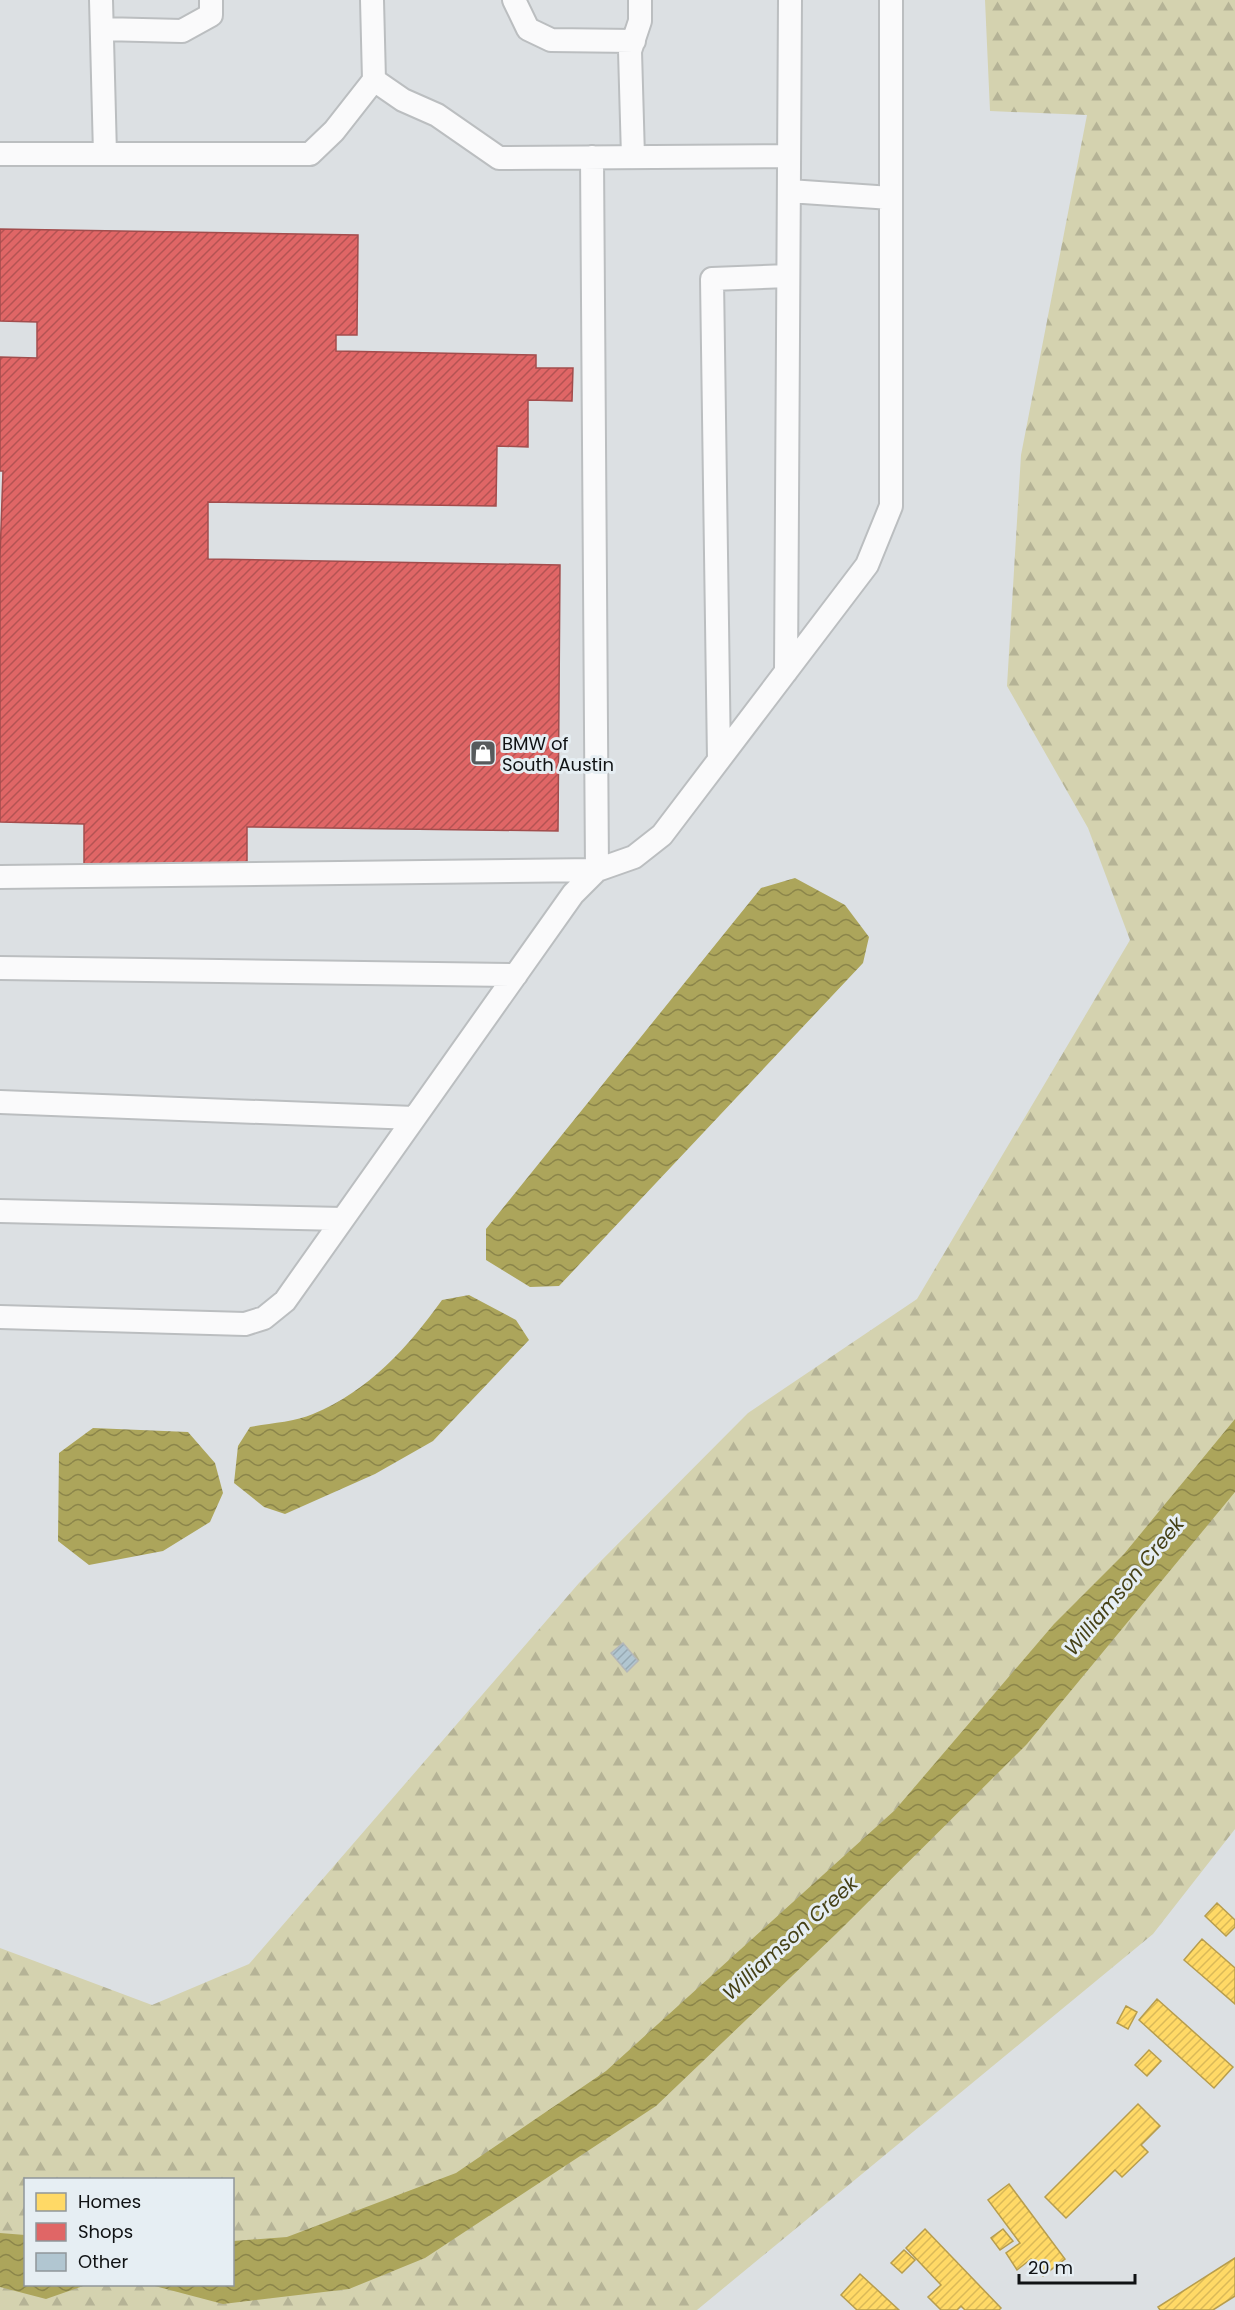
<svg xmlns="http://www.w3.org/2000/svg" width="1235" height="2310" viewBox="0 0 1235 2310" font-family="Poppins,sans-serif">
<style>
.forest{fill:url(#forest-firs);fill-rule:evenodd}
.water{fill:url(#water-waves)}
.homes{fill:url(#homes-hatch);stroke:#b79d4d;stroke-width:1.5}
.shops{fill:url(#shops-hatch);stroke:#a24d4d;stroke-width:1.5}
.building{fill:url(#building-hatch);stroke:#b4b7b9;stroke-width:1.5}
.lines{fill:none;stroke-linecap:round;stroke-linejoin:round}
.lane-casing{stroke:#bbbec0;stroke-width:26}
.lane{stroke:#fafafb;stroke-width:22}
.labels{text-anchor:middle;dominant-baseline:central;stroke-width:6;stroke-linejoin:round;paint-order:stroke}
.poi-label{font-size:18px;fill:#101214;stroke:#e6eef3;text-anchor:start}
.water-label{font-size:20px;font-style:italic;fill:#454117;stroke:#e6eef3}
</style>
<defs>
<pattern id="forest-firs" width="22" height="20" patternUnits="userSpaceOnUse" patternTransform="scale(1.5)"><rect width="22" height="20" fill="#d4d2af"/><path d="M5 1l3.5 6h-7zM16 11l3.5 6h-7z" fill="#b5b396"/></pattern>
<pattern id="water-waves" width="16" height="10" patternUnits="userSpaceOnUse" patternTransform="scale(1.5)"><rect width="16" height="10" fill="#aca55b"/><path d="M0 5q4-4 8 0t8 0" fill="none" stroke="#8b854a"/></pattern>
<pattern id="homes-hatch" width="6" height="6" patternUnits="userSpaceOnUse" patternTransform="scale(1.5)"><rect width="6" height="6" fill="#ffd966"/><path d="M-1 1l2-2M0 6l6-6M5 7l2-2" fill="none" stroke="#dab958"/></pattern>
<pattern id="shops-hatch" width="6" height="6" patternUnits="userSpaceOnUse" patternTransform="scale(1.5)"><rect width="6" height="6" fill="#e06666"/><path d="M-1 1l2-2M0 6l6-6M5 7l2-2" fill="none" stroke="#b45353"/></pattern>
<pattern id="building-hatch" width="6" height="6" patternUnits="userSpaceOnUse" patternTransform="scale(1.5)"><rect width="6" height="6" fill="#b1c6d1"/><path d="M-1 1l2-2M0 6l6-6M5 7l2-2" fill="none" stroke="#97a9b3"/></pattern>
</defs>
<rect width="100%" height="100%" fill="#dce0e3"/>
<!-- forest -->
<path class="forest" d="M 985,0 L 1235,0 L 1235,1829 L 1153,1934 L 697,2310 L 0,2310 L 0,1948 L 152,2005 L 249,1964 L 579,1583 L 748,1413 L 917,1299 L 1130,940 L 1088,828 L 1007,686 L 1021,455 L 1087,115 L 990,111 ZM 26,2180 L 232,2180 L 232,2284 L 26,2284 Z"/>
<!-- water -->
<path class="water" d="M 795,878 L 845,905 L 869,937 L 863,963 L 559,1286 L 530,1287 L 486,1260 L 486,1229 L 761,888 Z
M 469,1295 L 516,1320 L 529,1340 L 433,1441 L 375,1474 L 285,1514 L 264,1507 L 234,1483 L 238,1446 L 250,1427 C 270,1423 295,1422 313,1414 C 369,1391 408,1347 442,1300 Z
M 1235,1419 L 1235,1492 L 1027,1744 L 837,1933 L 656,2106 L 425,2258 L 349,2289 L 223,2304 L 151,2285 L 232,2284 L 233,2241 L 287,2237 L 456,2173 L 606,2071 L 895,1810 L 1054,1624 L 1124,1554 Z
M 93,1428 L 188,1432 L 215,1463 L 223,1493 L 210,1522 L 163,1551 L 89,1565 L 58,1541 L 59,1453 Z
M 0,2233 L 25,2235 L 26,2284 L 86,2285 L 46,2299 L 0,2287 Z"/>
<!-- homes -->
<path class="homes" d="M 1217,1903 L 1235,1920 L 1235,1927 L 1226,1936 L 1205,1916 Z
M 1202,1939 L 1235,1968 L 1235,2004 L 1184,1960 Z
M 1157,1999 L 1233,2067 L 1214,2088 L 1139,2020 Z
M 1126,2006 L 1137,2012 L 1128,2029 L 1117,2023 Z
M 1149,2050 L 1161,2061 L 1147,2076 L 1135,2065 Z
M 1138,2104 L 1160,2126 L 1141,2145 L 1148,2152 L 1122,2177 L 1115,2170 L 1066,2218 L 1045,2197 Z
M 1009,2184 L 1065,2259 L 1043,2276 L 1031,2259 L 1017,2270 L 1006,2253 L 1020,2243 L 988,2200 Z
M 925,2229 L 1001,2308 L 999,2310 L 965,2310 L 961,2306 L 957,2310 L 941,2310 L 928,2297 L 941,2285 L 906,2248 Z
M 1003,2229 L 1013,2241 L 1000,2250 L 991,2238 Z
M 904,2250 L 915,2260 L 902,2273 L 891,2263 Z
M 1235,2258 L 1235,2296 L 1213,2310 L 1160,2310 L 1158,2307 Z
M 860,2274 L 899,2310 L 857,2310 L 841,2295 Z"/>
<!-- shops -->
<path class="shops" d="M 0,229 L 358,235 L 357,335 L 336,335 L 336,351 L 536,355 L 536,368 L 573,368 L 572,401 L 528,400 L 528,447 L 497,446 L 496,506 L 208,502 L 208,559 L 560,565 L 558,831 L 247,827 L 247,866 L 84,864 L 84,824 L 0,822 L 0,557 L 3,471 L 0,471 L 0,357 L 37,358 L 37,322 L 0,321 Z"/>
<!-- building -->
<path class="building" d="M 623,1643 L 638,1661 L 627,1672 L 611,1653 Z"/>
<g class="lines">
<defs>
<path id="lane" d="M 101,0 L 105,154
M 372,0 L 374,80 L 403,100 L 437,115 L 499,158 L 788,156
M 514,0 L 528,29 L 551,40 L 634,41
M 102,29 L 182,31 L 211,15 L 211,0
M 0,154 L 310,154 L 334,131 L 374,80
M 633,157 L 630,51 L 640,21 L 640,0
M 789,191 L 891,198
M 786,672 L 790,0
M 719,760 L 712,279 L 788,276
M 0,877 L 597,870 L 592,157
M 0,968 L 516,975
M 0,1102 L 414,1118
M 0,1211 L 342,1219
M 0,1317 L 245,1324 L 264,1318 L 285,1301 L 573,894 L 597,870 L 634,857 L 662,835 L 867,565 L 891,506 L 891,0"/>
</defs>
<!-- lane casing -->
<use href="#lane" class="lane-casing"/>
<!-- lane -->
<use href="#lane" class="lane"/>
</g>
<!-- icons -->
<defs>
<symbol id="shop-square" viewBox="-11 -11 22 22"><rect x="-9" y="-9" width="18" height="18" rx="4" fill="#575a5c" stroke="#e6eef3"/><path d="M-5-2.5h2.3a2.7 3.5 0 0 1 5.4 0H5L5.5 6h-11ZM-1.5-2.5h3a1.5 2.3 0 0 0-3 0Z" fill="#fff"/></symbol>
</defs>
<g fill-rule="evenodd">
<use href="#shop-square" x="468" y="738" width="30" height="30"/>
</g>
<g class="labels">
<!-- poi labels -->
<g class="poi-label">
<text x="502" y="743">BMW of<tspan x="502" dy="21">South Austin</tspan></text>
</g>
<!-- water labels -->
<g class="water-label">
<text transform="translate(1124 1586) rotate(-50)">Williamson Creek</text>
<text transform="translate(790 1938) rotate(-42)">Williamson Creek</text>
</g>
</g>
<!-- legend -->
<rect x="24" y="2178" width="210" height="108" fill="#e6eef3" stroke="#90969a" stroke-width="1.5"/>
<rect x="36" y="2193" width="30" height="18" fill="#ffd966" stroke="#90969a" stroke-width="1.5"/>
<text x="78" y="2208" font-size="18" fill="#101214">Homes</text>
<rect x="36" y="2223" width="30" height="18" fill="#e06666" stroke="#90969a" stroke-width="1.5"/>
<text x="78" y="2238" font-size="18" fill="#101214">Shops</text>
<rect x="36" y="2253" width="30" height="18" fill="#b1c6d1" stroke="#90969a" stroke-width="1.5"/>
<text x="78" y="2268" font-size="18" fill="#101214">Other</text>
<!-- scale -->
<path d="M1019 2274v9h116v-9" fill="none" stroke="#101214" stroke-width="3"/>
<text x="1028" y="2274" font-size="18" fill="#101214" stroke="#e6eef3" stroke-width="4.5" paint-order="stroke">20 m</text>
</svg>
